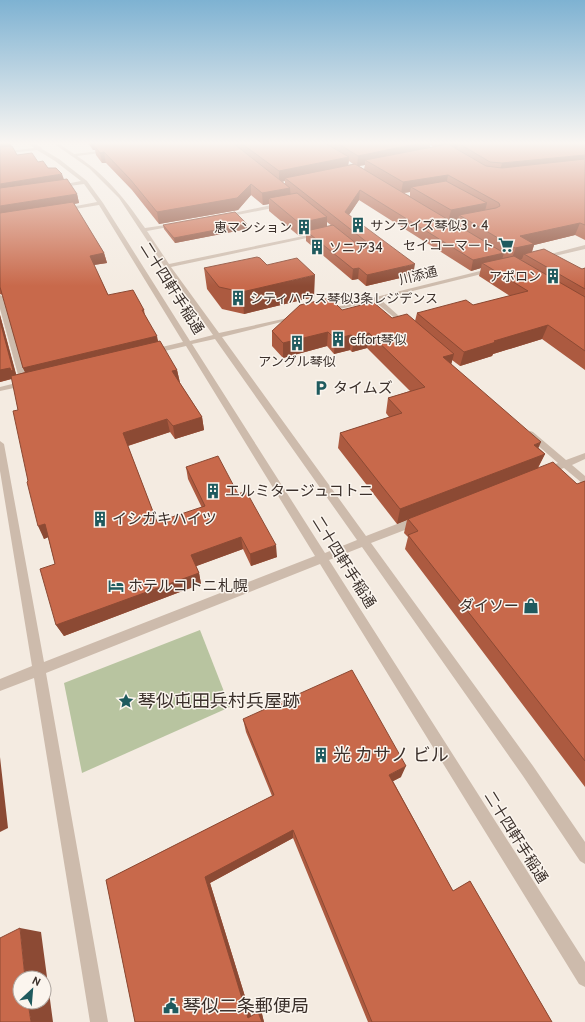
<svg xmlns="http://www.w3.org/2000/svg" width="585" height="1022" viewBox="0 0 585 1022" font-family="Cabin,'Noto Sans JP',sans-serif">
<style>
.green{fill:#b8c4a0}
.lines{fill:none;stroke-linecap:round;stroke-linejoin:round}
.minor{fill:#cdbbac;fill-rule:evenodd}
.wall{fill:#ac5a40;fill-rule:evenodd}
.shaded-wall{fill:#8c4a34}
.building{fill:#c8694b;stroke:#8c4a34}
.labels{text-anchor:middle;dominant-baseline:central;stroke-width:3;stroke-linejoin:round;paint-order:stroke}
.far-poi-label{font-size:13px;fill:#3b302b;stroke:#fbf5ee;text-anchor:start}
.far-street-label{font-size:13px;fill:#3b302b;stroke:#fbf5ee}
.street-label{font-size:15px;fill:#3b302b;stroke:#fbf5ee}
.poi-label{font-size:15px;fill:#3b302b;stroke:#fbf5ee;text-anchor:start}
.near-poi-label{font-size:18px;fill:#3b302b;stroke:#fbf5ee;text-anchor:start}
</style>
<rect width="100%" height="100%" fill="#f4ebe1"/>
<!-- green -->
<path class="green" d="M 200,630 L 230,707 L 82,773 L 64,683 Z"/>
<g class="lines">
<!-- minor -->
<path class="minor" d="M 27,143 L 32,143 L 41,147 L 42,149 L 59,159 L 87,181 L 103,203 L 190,341 L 213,335 L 164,266 L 119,198 L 89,168 L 53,143 L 58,143 L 74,154 L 109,150 L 108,152 L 77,156 C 107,176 125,199 145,228 L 179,223 L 179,225 L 147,231 L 169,264 L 318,233 L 321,235 L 171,267 L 219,333 L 297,316 L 297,318 L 222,337 L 366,536 L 415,517 L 423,517 L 424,520 L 423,523 L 371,543 L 533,766 L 585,842 L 585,864 L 580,861 L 523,776 L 362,547 L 329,560 L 585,962 L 585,987 L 579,984 L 320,564 L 46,673 L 108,1022 L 90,1022 L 34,678 L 0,691 L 0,679 L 32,666 L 0,471 L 0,441 L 4,444 L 44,662 L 315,556 L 186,346 L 152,354 L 148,352 L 149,350 L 183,342 L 99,205 L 63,211 L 60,209 L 97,202 L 84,184 L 55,188 L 55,186 L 81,181 L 55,161 L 37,150 L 0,154 L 0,152 L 34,148 ZM 215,339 L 357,540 L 325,553 L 192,344 Z
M 281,203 L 284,205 L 283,206 L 222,218 L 219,216 Z
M 585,245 L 585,249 L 542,259 L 539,257 Z
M 492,268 L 494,269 L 494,271 L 380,299 L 409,325 L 409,327 L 407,328 L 374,301 L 327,312 L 324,310 Z
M 0,295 L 3,297 L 29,383 L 28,385 L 0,391 L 0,387 L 20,382 L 0,309 Z
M 530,431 L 533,432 L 566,460 L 585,453 L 585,459 L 572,465 L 585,476 L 585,484 L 582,483 L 564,468 L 546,474 L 543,473 L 541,471 L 543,469 L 558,463 L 527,436 L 526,434 Z"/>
</g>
<!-- wall -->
<path class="wall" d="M 0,143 L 10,143 L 11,146 L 17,155 L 38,162 L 64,180 L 77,194 L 79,203 L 74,204 L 104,253 L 107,263 L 94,265 L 108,295 L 144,310 L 145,315 L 158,341 L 177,370 L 180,383 L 202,417 L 204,430 L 175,439 L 170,432 L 128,446 L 157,522 L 202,508 L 188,479 L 186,467 L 238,494 L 277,557 L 251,566 L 243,549 L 196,566 L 199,573 L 201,584 L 64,636 L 56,625 L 55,564 L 48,537 L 44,539 L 28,481 L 18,410 L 12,379 L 0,382 L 0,315 L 16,375 L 25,372 L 23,368 L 3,295 L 0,294 Z
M 88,143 L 325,143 L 326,144 L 326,143 L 585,143 L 585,240 L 575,235 L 534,245 L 532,252 L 582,269 L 585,268 L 585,370 L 542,339 L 493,354 L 492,356 L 460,366 L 452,360 L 451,364 L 545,454 L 538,468 L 577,484 L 585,481 L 585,787 L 405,549 L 408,537 L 404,533 L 407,520 L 397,524 L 338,448 L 340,433 L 389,417 L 386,413 L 388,398 L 410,391 L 367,348 L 352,352 L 350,350 L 334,354 L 327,346 L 283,358 L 272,346 L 272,331 L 342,310 L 392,318 L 415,321 L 417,313 L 473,305 L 510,296 L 479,276 L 481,268 L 471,271 L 359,200 L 349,215 L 413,275 L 366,286 L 358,279 L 352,280 L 306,241 L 306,234 L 299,236 L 269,211 L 269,204 L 263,205 L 251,195 L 238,210 L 159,224 L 132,190 L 106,163 L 102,163 L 96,155 L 95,150 L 93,150 ZM 430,144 L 433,147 L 430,147 ZM 349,161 L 353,164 L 348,165 ZM 365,165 L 364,169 L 359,166 ZM 285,181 L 285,184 L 282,182 ZM 410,192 L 410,196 L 404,193 ZM 458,221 L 457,224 L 452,222 ZM 327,222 L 332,226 L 327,227 Z
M 247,224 L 247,229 L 175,243 L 164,229 L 163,225 Z
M 267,265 L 314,297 L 244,314 L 222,309 L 207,289 L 204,268 Z
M 243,719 L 401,777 L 393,781 L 453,891 L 470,881 L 552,1022 L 368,1022 L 293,838 L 210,883 L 251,1016 L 261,1010 L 264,1022 L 135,1022 L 106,880 L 272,796 L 246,732 Z"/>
<!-- shaded-wall -->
<path class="shaded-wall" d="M 0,143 L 10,143 L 12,149 L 0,150 Z
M 91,143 L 148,143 L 93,144 L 95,150 L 93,150 Z
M 419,143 L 431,143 L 429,151 L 365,160 L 365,165 L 357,166 L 358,156 Z
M 440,143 L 507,143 L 458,143 L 457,148 L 438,150 Z
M 104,152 L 106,163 L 102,163 L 100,153 Z
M 585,155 L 585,165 L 499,174 L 502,163 Z
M 349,157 L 348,168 L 285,178 L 285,181 L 279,182 L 279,171 Z
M 62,174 L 65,182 L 0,192 L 0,184 Z
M 448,175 L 446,187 L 411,187 L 410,192 L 401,193 L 403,182 Z
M 251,184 L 251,195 L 238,210 L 159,224 L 157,212 Z
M 290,188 L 291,200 L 269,198 L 269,204 L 263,205 L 262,193 Z
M 360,190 L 359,200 L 344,222 L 345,212 Z
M 77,194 L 79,203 L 0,215 L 0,206 Z
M 487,203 L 484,215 L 459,215 L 458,221 L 448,222 L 451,210 Z
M 327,217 L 327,230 L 306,231 L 306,234 L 299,236 L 299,223 Z
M 580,223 L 575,235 L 534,245 L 530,257 L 524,254 L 522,259 L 511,261 L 520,236 Z
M 247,224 L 247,229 L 175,243 L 174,238 Z
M 104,253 L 107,263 L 93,265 L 90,256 Z
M 504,253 L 501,263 L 482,263 L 481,268 L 471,271 L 473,260 Z
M 415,264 L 413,275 L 366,286 L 367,275 Z
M 359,268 L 358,279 L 352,280 L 353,269 Z
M 315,275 L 314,297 L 244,314 L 242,292 Z
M 0,315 L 18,381 L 14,378 L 0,382 Z
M 548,325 L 542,339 L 493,354 L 492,356 L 460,366 L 464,352 L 494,341 Z
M 328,332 L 327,346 L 283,358 L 283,343 Z
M 369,333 L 367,348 L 352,352 L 354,337 Z
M 351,335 L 350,350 L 334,354 L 335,339 Z
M 157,336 L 159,346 L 28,378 L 23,368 Z
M 454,354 L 450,369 L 443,357 Z
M 177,370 L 180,383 L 172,371 Z
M 202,417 L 204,430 L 175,439 L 173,426 Z
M 167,419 L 170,432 L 127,446 L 123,433 Z
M 541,442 L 534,458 L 534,445 Z
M 545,454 L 537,469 L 408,519 L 407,520 L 397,524 L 400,509 Z
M 45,524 L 51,536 L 44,539 L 38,526 Z
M 241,537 L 243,549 L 194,567 L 191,555 Z
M 276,545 L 277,557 L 251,566 L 250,554 Z
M 199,573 L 201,584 L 64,636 L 56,625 Z
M 0,757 L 8,828 L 0,832 Z
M 406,766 L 401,777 L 384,786 L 389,775 Z
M 293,830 L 293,838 L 210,883 L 251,1016 L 248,1018 L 205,877 Z
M 20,928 L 41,932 L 53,1022 L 31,1022 L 28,1002 L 44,1002 L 44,978 L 25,978 Z
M 261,1010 L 264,1022 L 262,1022 L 258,1012 Z"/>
<!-- building -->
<path class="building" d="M 103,143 L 233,143 L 290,188 L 262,193 L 251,184 L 237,198 L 157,212 L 130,179 L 104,152 L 100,153 L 93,144 Z
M 241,143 L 325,143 L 349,157 L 279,171 Z
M 337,143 L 420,143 L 358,156 Z
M 458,143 L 585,143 L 585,155 L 502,163 L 490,162 Z
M 448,144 L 486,166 L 502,168 L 585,159 L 585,225 L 580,223 L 520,236 L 534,244 L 515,248 L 459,215 L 496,208 L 500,206 L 499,203 L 448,175 L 403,182 L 365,160 Z
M 12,146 L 17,155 L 32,153 L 38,162 L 43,161 L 48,168 L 56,168 L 62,174 L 0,184 L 0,147 Z
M 355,164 L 504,253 L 473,260 L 360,190 L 345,212 L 415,264 L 367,275 L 359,268 L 353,269 L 306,231 L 333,225 L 362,248 L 368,248 L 368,243 L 285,178 Z
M 67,179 L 77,194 L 0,206 L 0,188 Z
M 446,181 L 487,203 L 451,210 L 411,187 Z
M 297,193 L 327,217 L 299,223 L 269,198 Z
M 73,202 L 104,253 L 90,256 L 108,295 L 133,290 L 144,310 L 142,310 L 157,336 L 23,368 L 0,287 L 0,213 Z
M 235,212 L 247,224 L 174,238 L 163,225 Z
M 544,249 L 582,269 L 585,268 L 585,289 L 524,254 Z
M 514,256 L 585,297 L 585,351 L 548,325 L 494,341 L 496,342 L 464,352 L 417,313 L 466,300 L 473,305 L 528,291 L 482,263 Z
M 257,257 L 260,258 L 267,265 L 297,258 L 315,275 L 242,292 L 219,287 L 204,268 Z
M 330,298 L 342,310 L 373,302 L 392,318 L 407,314 L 454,354 L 443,357 L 541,442 L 534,445 L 545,454 L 400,509 L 340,433 L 402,413 L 388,398 L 425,387 L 369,333 L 354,337 L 351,335 L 335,339 L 328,332 L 283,343 L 272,331 L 300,305 Z
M 0,321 L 13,370 L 11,371 L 10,368 L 0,370 Z
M 160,341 L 177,370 L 172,371 L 202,417 L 173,426 L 167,419 L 123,433 L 157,522 L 205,506 L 186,467 L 218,456 L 238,494 L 246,491 L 276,545 L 250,554 L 241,537 L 191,555 L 199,573 L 56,625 L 40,569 L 55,564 L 45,524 L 38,526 L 27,482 L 28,481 L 13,411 L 18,410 L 11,376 Z
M 553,462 L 577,484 L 585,481 L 585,761 L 408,535 L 418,531 L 408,519 Z
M 352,670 L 406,766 L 389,775 L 453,891 L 470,881 L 552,1022 L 372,1022 L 293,830 L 205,877 L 248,1018 L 258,1012 L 262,1022 L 135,1022 L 106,880 L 274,795 L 243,719 Z
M 20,928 L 25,978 L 20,978 L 20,1002 L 28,1002 L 31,1022 L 0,1022 L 0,938 Z"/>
<!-- sky -->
<linearGradient id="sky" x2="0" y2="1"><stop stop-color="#7eb2d2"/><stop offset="0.5" stop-color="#faf6f2"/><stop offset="1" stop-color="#faf6f2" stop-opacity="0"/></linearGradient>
<rect width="585" height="286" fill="url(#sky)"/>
<!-- icons -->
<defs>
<symbol id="building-bare" viewBox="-9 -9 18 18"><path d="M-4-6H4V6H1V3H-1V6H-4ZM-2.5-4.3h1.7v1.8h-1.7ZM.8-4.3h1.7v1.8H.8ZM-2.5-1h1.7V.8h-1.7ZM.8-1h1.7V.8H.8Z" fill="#1f5a5e" stroke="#fbf5ee" stroke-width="2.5" paint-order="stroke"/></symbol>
<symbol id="supermarket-bare" viewBox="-9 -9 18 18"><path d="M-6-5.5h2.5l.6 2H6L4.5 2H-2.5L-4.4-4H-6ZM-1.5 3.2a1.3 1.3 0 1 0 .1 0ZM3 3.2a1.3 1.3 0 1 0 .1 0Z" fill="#1f5a5e" stroke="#fbf5ee" stroke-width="2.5" paint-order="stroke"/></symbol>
<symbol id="parking-bare" viewBox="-9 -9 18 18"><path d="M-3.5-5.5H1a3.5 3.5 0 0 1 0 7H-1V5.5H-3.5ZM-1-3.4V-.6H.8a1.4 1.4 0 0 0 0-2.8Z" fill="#1f5a5e" stroke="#fbf5ee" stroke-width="2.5" paint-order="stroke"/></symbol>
<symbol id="hotel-bare" viewBox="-9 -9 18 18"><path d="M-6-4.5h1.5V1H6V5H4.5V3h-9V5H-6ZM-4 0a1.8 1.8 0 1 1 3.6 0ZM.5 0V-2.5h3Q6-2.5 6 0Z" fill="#1f5a5e" stroke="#fbf5ee" stroke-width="2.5" paint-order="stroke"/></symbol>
<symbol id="shop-bare" viewBox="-9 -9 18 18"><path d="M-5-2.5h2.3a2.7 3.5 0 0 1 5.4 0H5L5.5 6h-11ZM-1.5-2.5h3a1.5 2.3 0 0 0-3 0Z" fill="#1f5a5e" stroke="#fbf5ee" stroke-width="2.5" paint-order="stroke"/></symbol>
<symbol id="sight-bare" viewBox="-9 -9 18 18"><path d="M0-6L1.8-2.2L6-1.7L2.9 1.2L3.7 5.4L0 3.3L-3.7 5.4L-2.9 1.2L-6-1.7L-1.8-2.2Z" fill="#1f5a5e" stroke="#fbf5ee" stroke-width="2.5" paint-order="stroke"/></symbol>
<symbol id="civic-bare" viewBox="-9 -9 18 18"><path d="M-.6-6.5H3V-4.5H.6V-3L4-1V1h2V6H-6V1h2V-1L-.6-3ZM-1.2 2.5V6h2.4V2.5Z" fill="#1f5a5e" stroke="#fbf5ee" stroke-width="2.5" paint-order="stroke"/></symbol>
</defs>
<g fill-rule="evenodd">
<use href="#building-bare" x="347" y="214" width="22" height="22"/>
<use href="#building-bare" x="293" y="216" width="22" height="22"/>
<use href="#supermarket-bare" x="495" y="234" width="22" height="22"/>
<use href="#building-bare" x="306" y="236" width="22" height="22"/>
<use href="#building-bare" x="542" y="265" width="22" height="22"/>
<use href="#building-bare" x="227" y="287" width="22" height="22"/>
<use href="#building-bare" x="327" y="328" width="22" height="22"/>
<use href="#building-bare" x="286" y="332" width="22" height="22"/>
<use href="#parking-bare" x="310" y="377" width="22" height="22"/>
<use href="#building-bare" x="202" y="480" width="22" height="22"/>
<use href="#building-bare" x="89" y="508" width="22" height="22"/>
<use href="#hotel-bare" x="105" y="575" width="22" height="22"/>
<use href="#shop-bare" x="520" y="595" width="22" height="22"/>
<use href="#sight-bare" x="115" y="690" width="22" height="22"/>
<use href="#building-bare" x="310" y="744" width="22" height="22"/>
<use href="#civic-bare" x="160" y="995" width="22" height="22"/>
</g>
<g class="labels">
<!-- far-poi labels -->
<g class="far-poi-label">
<text x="370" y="225">サンライズ琴似3・4</text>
<text x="292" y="227" text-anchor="end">恵マンション</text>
<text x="494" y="245" text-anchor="end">セイコーマート</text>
<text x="329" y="247">ソニア34</text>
<text x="541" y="276" text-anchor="end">アポロン</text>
<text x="250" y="298">シティハウス琴似3条レジデンス</text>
<text x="350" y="339">effort琴似</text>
<text x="297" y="361" text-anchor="middle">アングル琴似</text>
</g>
<!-- far-street labels -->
<g class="far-street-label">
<text transform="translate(418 275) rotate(-14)">川添通</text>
</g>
<!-- street labels -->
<g class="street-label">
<text transform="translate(172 288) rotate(58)">二十四軒手稲通</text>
<text transform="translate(344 562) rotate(58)">二十四軒手稲通</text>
<text transform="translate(516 837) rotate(58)">二十四軒手稲通</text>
</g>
<!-- poi labels -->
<g class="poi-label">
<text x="333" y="388">タイムズ</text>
<text x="225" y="491">エルミタージュコトニ</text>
<text x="112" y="519">イシガキハイツ</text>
<text x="128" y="586">ホテルコトニ札幌</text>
<text x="519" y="606" text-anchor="end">ダイソー</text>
</g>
<!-- near-poi labels -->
<g class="near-poi-label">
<text x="138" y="701">琴似屯田兵村兵屋跡</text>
<text x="333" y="755">光 カサノ ビル</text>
<text x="183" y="1006">琴似二条郵便局</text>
</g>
</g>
<!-- north arrow -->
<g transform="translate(32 990) rotate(26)"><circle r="19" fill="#fbf5ee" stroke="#aea6a0"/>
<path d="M0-3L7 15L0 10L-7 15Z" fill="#1f5a5e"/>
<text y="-6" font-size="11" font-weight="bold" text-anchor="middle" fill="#3b302b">N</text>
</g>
</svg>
